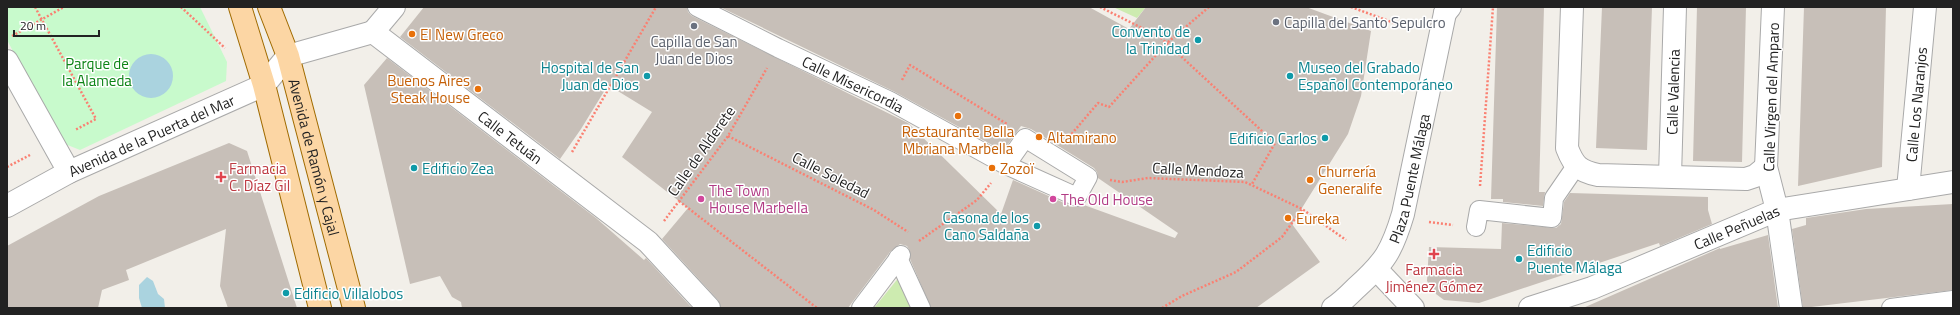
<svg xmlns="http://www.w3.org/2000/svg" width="1960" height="315" viewBox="0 0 1960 315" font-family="'Titillium Web',sans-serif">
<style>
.grass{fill:#cdebb0}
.park{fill:#c8facc}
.water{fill:#aad3df}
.building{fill:#c7bfb8}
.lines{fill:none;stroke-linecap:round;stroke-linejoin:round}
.pedestrian-casing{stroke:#a9a9a9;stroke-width:20}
.minor-casing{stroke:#a9a9a9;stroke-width:24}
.tertiary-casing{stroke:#a9a9a9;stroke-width:24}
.primary-casing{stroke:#a06b00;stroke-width:24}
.path{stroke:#fa8072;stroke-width:2.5;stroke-dasharray:2 2;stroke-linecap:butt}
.pedestrian{stroke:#fff;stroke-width:18}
.minor{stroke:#fff;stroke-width:22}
.tertiary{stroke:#fff;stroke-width:22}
.primary{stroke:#fcd6a4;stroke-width:22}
.worship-dot{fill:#6b7280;stroke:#fff;stroke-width:1.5}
.food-dot{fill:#e8710a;stroke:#fff;stroke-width:1.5}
.culture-dot{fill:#0f9aa8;stroke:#fff;stroke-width:1.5}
.health-dot{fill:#e0444e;stroke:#fff;stroke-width:1.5}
.hotel-dot{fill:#d1479c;stroke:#fff;stroke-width:1.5}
.labels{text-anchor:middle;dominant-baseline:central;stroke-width:3;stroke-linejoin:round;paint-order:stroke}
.worship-label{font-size:15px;fill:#5b616d;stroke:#fff;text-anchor:start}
.culture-label{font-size:15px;fill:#0d838f;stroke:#fff;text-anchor:end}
.food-label{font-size:15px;fill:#c56008;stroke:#fff;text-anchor:start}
.park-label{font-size:15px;fill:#0c8416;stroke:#fff}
.street-label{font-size:15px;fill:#222;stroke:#fff}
.health-label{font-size:15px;fill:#be3a42;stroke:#fff;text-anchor:start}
.hotel-label{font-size:15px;fill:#b23c85;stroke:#fff;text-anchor:start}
</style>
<rect width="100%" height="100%" fill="#f2efe9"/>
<!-- grass -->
<path class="grass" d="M 1113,7 L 1146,7 L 1137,18 Z
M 900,276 L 914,308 L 874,308 Z"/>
<!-- park -->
<path class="park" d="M 7,7 L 200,7 L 227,62 L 226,81 L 80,150 L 65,144 L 55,130 L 7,40 Z"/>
<!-- water -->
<path class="water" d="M129 76a22 22 0 1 1 44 0a22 22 0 1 1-44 0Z
M 147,277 L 153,281 L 158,294 L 164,299 L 165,308 L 142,308 L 139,298 L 139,285 Z"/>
<!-- building -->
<path class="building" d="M 424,7 L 687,7 L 688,12 L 692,16 L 908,123 L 1001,214 L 1013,180 L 1073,207 L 1078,207 L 1084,205 L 1175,238 L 1178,233 L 1098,178 L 1097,172 L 1094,168 L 1031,129 L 1021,126 L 1003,151 L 895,92 L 720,7 L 1089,7 L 1129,29 L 1146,7 L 1306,7 L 1371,31 L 1361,96 L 1348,134 L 1292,224 L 1320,262 L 1256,308 L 931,308 L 910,259 L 910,251 L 907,246 L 900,244 L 890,252 L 848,308 L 721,308 L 718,300 L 662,239 L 688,208 L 622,157 L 652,112 L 608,85 L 581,129 L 560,159 L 400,37 Z
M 1497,7 L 1544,7 L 1539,192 L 1545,192 L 1543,206 L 1503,202 L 1503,199 L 1491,199 Z
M 1602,7 L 1652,7 L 1647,150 L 1596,148 Z
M 1697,7 L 1746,7 L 1742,162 L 1693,161 Z
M 1804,7 L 1886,7 L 1882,167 L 1798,186 Z
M 387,58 L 596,218 L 644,260 L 646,258 L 692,308 L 462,308 L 461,302 L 452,297 L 440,276 L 410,284 L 364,85 Z
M 229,143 L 247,151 L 297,308 L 228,308 L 220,286 L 226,229 L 126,270 L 129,280 L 102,290 L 98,308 L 7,308 L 7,246 L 99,196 Z
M 1570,193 L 1708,197 L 1708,210 L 1712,224 L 1660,246 L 1659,243 L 1479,303 L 1444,300 L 1436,294 L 1427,281 L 1429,247 L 1501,249 L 1502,223 L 1556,228 L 1561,224 L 1564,202 Z
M 1953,204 L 1953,290 L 1803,308 L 1792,229 L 1806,225 L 1806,218 L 1866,209 Z
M 1768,235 L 1778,308 L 1583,308 L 1720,248 L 1720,249 Z"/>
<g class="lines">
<defs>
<g id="pedestrian">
<path id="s1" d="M 697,7 L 778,48 L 890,101 L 1006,165 L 1077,197 L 1088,177 L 1025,138 L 1006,165"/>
<path d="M 1476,227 L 1479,210 L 1552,218 L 1554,198 L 1576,166"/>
<path d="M 898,258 L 921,308"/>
<path d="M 861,308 L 901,255"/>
<path d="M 1891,308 L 1953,300"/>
</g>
<g id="minor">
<path d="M 1572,7 L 1567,148 C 1574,166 1579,171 1598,175 L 1746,179 L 1755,176 L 1766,167"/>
<path d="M 1773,7 L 1766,167 L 1777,210 L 1791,308"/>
<path id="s2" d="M 373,32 L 648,242 L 709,308"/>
<path d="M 373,32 L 394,7"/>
<path d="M 7,61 L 69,172"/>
<path id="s3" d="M 1670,176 L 1675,7"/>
<path id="s4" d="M 1908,189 L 1925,7"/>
<path id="s5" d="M 7,206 L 69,172 L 264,85 L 288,56 L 373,32"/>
<path d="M 1377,270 L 1413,308"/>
<path id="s6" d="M 1333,308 C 1341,303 1349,295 1356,288 C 1385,262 1392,251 1403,214 L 1445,13"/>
<path id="s7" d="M 1530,308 L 1592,288 L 1777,210 L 1953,182"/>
</g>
<path id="tertiary" d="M 1445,13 L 1450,7"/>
<g id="primary">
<path d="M 240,7 L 264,85 L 320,308"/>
<path id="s8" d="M 269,7 L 288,56 L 354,308"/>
</g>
</defs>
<!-- pedestrian casing -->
<use href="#pedestrian" class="pedestrian-casing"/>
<!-- minor casing -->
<use href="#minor" class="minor-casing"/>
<!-- tertiary casing -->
<use href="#tertiary" class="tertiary-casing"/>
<!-- primary casing -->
<use href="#primary" class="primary-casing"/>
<!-- path -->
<path class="path" d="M 35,7 L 96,119 L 75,130
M 181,7 L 225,48
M 1100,7 L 1160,37 L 1275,143 L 1252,184
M 1351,7 L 1397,24
M 12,36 L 64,7
M 902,80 L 910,65 L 1007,124
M 728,136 L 874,210 L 908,232
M 1069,137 L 1098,103 L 1109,107 L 1167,43 L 1209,7
M 572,152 L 656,7
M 7,167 L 30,155
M 1110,180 L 1122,182 L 1148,178 L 1245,182 L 1302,209 L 1346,240
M 1480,186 L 1493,7
M 679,201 L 817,308
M 664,221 L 728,136 L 767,68
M 1429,222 L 1453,225
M 919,241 L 977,200 L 991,183
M 1162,308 L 1182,296 L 1236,272 L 1282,237 L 1302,209"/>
<!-- pedestrian -->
<use href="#pedestrian" class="pedestrian"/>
<!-- minor -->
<use href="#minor" class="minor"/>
<!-- tertiary -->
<use href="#tertiary" class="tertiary"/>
<!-- primary -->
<use href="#primary" class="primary"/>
</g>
<!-- markers -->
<g class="worship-dot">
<circle cx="1276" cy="22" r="4"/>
<circle cx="694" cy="26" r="4"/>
</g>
<g class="food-dot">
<circle cx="412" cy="34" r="4"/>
<circle cx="478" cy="89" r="4"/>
<circle cx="958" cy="116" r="4"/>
<circle cx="1039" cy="137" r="4"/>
<circle cx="992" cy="168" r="4"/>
<circle cx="1310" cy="180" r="4"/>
<circle cx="1288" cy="218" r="4"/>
</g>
<g class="culture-dot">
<circle cx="1198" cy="40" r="4"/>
<circle cx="647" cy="76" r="4"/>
<circle cx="1290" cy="76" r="4"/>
<circle cx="1325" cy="138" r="4"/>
<circle cx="414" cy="168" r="4"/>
<circle cx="1037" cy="226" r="4"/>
<circle cx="1519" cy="259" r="4"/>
<circle cx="286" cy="293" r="4"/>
</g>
<g class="health-dot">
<path d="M219 171h4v4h4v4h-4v4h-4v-4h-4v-4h4z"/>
<path d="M1432 248h4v4h4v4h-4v4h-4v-4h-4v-4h4z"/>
</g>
<g class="hotel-dot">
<circle cx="701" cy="199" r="4"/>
<circle cx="1053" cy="199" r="4"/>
</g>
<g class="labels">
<!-- worship labels -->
<g class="worship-label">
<text x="1284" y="22">Capilla del Santo Sepulcro</text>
<text x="694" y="41" text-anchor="middle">Capilla de San<tspan x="694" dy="17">Juan de Dios</tspan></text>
</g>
<!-- culture labels -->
<g class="culture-label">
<text x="1190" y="31">Convento de<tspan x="1190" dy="17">la Trinidad</tspan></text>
<text x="639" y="67">Hospital de San<tspan x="639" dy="17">Juan de Dios</tspan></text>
<text x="1298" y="67" text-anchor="start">Museo del Grabado<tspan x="1298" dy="17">Español Contemporáneo</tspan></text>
<text x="1317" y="138">Edificio Carlos</text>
<text x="422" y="168" text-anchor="start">Edificio Zea</text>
<text x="1029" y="217">Casona de los<tspan x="1029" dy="17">Cano Saldaña</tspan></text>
<text x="1527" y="250" text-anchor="start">Edificio<tspan x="1527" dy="17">Puente Málaga</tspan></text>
<text x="294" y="293" text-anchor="start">Edificio Villalobos</text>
</g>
<!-- food labels -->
<g class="food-label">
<text x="420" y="34">El New Greco</text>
<text x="470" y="80" text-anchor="end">Buenos Aires<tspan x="470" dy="17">Steak House</tspan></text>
<text x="958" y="131" text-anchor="middle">Restaurante Bella<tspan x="958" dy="17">Mbriana Marbella</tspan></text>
<text x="1047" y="137">Altamirano</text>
<text x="1000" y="168">Zozoï</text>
<text x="1318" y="171">Churrería<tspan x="1318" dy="17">Generalife</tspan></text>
<text x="1296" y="218">Eureka</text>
</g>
<!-- park labels -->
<g class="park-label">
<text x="97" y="63">Parque de<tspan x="97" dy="17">la Alameda</tspan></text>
</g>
<!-- street labels -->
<g class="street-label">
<text stroke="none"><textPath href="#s1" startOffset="174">Calle Misericordia</textPath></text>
<text stroke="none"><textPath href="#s3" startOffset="84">Calle Valencia</textPath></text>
<text transform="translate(1771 97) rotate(-88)">Calle Virgen del Amparo</text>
<text stroke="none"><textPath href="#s4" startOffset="85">Calle Los Naranjos</textPath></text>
<text stroke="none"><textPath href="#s5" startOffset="161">Avenida de la Puerta del Mar</textPath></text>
<text stroke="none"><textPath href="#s2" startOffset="173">Calle Tetuán</textPath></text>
<text transform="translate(701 151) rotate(-55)">Calle de Alderete</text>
<text stroke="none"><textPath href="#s8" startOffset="157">Avenida de Ramón y Cajal</textPath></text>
<text transform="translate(1198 170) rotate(3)">Calle Mendoza</text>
<text transform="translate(831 175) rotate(27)">Calle Soledad</text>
<text stroke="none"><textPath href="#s6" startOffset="156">Plaza Puente Málaga</textPath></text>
<text stroke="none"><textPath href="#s7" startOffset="222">Calle Peñuelas</textPath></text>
</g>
<!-- health labels -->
<g class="health-label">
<text x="229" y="168">Farmacia<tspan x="229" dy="17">C. Díaz Gil</tspan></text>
<text x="1434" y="269" text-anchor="middle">Farmacia<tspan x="1434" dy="17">Jiménez Gómez</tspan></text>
</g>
<!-- hotel labels -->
<g class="hotel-label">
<text x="709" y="190">The Town<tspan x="709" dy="17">House Marbella</tspan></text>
<text x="1061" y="199">The Old House</text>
</g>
</g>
<!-- border -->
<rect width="1960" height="315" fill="none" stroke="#222222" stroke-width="16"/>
<!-- scale -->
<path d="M14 30v6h85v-6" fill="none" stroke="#222222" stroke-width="2"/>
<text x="20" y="30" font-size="12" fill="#222222" stroke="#ffffff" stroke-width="3" paint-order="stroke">20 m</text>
</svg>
